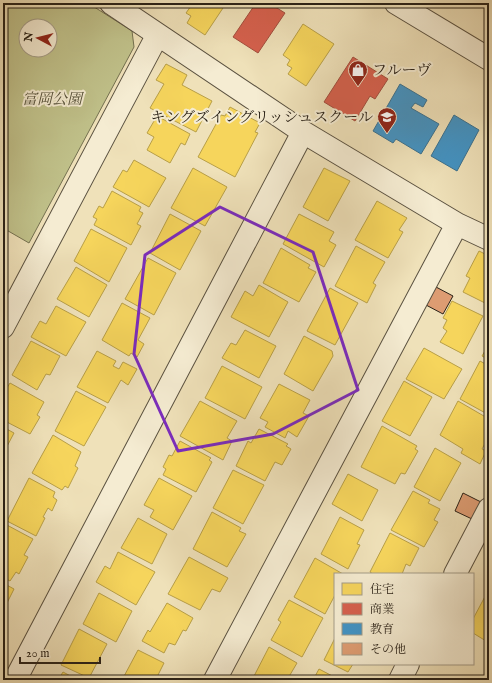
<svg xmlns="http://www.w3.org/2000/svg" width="492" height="683" viewBox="0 0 492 683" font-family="'IM FELL English','Noto Serif JP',serif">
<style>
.green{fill:#c0c18a;stroke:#747150;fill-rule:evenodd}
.homes{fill:#f6d55c;stroke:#b89f47}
.shops{fill:#d6604d;stroke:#a24d3d}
.schools{fill:#4393c3;stroke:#3b718f}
.building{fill:#dd9c72;stroke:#292117}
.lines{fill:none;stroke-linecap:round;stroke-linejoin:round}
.minor-casing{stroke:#5a5140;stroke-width:24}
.minor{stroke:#f5ecd2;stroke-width:22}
.marked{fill:none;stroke:#7b2cbf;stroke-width:3;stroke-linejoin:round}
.labels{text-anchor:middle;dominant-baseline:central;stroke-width:4;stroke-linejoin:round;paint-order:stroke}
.poi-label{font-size:15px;fill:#292117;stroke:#f5ecd2;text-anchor:start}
.park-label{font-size:15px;font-style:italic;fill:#56513a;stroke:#f5ecd2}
</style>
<rect width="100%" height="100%" fill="#efe1b9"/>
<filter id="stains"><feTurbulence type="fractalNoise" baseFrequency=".005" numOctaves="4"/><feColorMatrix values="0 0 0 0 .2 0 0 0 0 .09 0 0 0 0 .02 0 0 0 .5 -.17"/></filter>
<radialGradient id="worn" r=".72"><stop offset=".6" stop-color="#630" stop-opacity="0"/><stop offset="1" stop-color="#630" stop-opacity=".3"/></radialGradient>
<!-- green -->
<path class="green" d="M 3,3 L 88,3 L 132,31 L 134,47 L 29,243 L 3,228 ZM 26,26 L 50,26 L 50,50 L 26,50 Z"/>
<!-- homes -->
<path class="homes" d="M 193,3 L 231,3 L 229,7 L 225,5 L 205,35 L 187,23 L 191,16 L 186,13 Z
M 303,24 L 334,44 L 306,86 L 288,74 L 292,68 L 287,65 L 290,60 L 283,55 Z
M 166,64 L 187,75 L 182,85 L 212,101 L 196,132 L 150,108 L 164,84 L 156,80 Z
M 230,107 L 260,123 L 255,132 L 258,133 L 235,177 L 198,157 L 221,115 L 225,116 Z
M 157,116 L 190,134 L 185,145 L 181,143 L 170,163 L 147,150 L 154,137 L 147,133 Z
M 134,160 L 166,178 L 149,207 L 113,187 L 123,170 L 127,172 Z
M 193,168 L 227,187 L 205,226 L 171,208 Z
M 324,168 L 350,181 L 328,221 L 303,207 Z
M 112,191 L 141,207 L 139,211 L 143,213 L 137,224 L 141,226 L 131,245 L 94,225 L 97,219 L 93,217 L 99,206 L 103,208 Z
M 377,201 L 407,218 L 399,230 L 403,232 L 388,258 L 355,240 Z
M 170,214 L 201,231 L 180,270 L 150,253 Z
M 299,214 L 334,232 L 329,241 L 336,245 L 324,267 L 283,244 Z
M 91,229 L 127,248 L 109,282 L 74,261 Z
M 356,246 L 385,262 L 373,283 L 376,285 L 367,303 L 335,286 Z
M 281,248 L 310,265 L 308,268 L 316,272 L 299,302 L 263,283 Z
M 479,251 L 489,256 L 489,297 L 485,303 L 463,292 L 470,278 L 466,276 Z
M 148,258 L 176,273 L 154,315 L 125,299 Z
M 76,267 L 107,285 L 89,317 L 57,299 Z
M 259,285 L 288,302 L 269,337 L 231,317 L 245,291 L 253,296 Z
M 330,288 L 358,303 L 335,345 L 307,331 Z
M 452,301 L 483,316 L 463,354 L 440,342 L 447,331 L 443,328 L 447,320 L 443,318 Z
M 122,303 L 150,318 L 138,340 L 144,344 L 137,357 L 131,353 L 129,356 L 102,340 Z
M 56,306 L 86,322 L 66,356 L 31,337 L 40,321 L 46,324 Z
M 245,330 L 276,346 L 259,378 L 222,358 L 231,343 L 236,345 Z
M 304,336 L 332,351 L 333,356 L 313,391 L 284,374 Z
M 31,341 L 60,356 L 50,375 L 46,374 L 37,390 L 12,375 Z
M 489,344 L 489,360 L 482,356 Z
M 424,348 L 462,369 L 444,399 L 406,379 Z
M 97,351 L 116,361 L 113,366 L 119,369 L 123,362 L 137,369 L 128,385 L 121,380 L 108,403 L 77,387 Z
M 480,361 L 489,366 L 489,415 L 460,399 Z
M 222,366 L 262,387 L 245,419 L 205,398 Z
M 404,381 L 432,397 L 410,436 L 382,421 Z
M 10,383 L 44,402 L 37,415 L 40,417 L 30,434 L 3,420 L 3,394 Z
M 279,384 L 310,400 L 303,413 L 309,416 L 297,437 L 288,431 L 285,438 L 265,427 L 268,422 L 260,418 Z
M 76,391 L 106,407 L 84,446 L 55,431 Z
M 200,401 L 237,421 L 227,438 L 232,441 L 223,460 L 180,436 Z
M 458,401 L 489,419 L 489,436 L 482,449 L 486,451 L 480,464 L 461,453 L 463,449 L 440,435 Z
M 382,426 L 417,446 L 415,449 L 418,451 L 405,474 L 401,473 L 395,484 L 361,467 Z
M 3,427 L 14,433 L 3,454 Z
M 259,429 L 288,444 L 286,446 L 291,449 L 282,465 L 275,462 L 265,481 L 236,466 L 248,441 L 251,443 Z
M 53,435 L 81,452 L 75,466 L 78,468 L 68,488 L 65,486 L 62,490 L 32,473 Z
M 180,441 L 211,458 L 209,460 L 212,462 L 196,492 L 163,475 L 166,469 L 163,467 L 169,455 L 172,456 Z
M 435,448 L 461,463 L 440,501 L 414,487 Z
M 233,470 L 264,485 L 243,524 L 213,508 Z
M 348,474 L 378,490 L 362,521 L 332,504 Z
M 29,478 L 55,492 L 53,497 L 57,500 L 52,511 L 48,508 L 43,517 L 45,518 L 36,536 L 7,521 Z
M 159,478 L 192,496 L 173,530 L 150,517 L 154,510 L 144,505 Z
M 413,491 L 430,500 L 428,503 L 440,509 L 434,520 L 438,522 L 424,547 L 391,530 Z
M 212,512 L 241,528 L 239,531 L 246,534 L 227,567 L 193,549 Z
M 340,517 L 364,530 L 357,544 L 360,545 L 348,569 L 321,554 Z
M 138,518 L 167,534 L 152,564 L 121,548 Z
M 5,524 L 33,539 L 24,555 L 28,557 L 19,574 L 16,572 L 10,581 L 3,577 L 3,529 Z
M 390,533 L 419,548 L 410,566 L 406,564 L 402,574 L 373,574 L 370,572 Z
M 118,552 L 155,572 L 136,605 L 96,582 L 105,566 L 110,569 Z
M 189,557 L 228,578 L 220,592 L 212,589 L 200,610 L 168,594 Z
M 315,558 L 343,574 L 335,574 L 335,595 L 325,614 L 294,597 Z
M 3,583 L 14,589 L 3,611 Z
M 489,589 L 489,636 L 486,641 L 473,633 L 473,619 Z
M 99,593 L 132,611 L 116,642 L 83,624 Z
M 289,600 L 323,618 L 302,657 L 271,640 L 281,622 L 278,620 Z
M 167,603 L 193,618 L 186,631 L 183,630 L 175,645 L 169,643 L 164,653 L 142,641 L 148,630 L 150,632 Z
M 79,629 L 107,644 L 89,678 L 61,665 Z
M 335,638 L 335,664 L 353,664 L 348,672 L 324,660 Z
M 269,647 L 297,663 L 287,680 L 252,680 Z
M 138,650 L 164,663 L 158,675 L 165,680 L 122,680 Z
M 319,669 L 340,680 L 313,680 Z
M 63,672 L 78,680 L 58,680 Z"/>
<!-- shops -->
<path class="shops" d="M 256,3 L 269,3 L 285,13 L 258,53 L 233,37 Z
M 353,57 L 388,79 L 375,99 L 370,96 L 355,121 L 324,102 Z"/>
<!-- schools -->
<path class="schools" d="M 400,84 L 427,100 L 423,107 L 415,103 L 411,108 L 439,124 L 421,154 L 396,139 L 393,143 L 373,131 Z
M 454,115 L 479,130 L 457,171 L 431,156 Z"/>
<!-- building -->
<path class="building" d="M 436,287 L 453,296 L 443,314 L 426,305 Z
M 463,493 L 481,502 L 472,519 L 455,511 Z"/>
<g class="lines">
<defs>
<path id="minor" d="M 111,3 L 303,132 L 457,224 L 489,239
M 396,3 L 489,59
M 3,327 L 157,36
M 455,574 L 489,509
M 15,680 L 303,132
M 215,680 L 457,224
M 400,680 L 408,664"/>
</defs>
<!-- minor casing -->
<use href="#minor" class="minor-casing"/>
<!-- minor -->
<use href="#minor" class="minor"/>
</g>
<!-- marked area -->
<path class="marked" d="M 220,207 L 313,252 L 358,390 L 273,434 L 178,451 L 134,354 L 145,255 Z"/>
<!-- icons -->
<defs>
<symbol id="shop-pin" viewBox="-11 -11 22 30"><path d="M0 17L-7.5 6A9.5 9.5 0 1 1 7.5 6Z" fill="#8f2418" stroke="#f5ecd2"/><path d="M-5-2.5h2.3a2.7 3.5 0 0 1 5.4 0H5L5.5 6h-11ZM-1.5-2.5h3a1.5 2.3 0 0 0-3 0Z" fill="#fff"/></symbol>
<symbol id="school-pin" viewBox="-11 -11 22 30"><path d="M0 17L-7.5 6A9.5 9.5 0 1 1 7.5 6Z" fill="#8f2418" stroke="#f5ecd2"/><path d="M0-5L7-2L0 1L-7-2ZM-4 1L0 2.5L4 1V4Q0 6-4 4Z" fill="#fff"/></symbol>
</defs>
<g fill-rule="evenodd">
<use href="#shop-pin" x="347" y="59" width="22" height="30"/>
<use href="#school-pin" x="376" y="106" width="22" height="30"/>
</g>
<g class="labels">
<!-- poi labels -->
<g class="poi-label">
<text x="372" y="70">フルーヴ</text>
<text x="373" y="117" text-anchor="end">キングズイングリッシュスクール</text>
</g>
<!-- park labels -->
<g class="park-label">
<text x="52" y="99">富岡公園</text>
</g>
</g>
<!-- margin -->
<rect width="492" height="683" fill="none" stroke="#efe1b9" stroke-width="16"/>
<rect x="4" y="4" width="484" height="675" fill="none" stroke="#292117" stroke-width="2"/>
<rect x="8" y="8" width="476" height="667" fill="none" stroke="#292117"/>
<!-- legend -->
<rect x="334" y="573" width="140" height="92" fill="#f5ecd2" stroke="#a39b87"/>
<rect x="342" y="583" width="20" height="12" fill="#f6d55c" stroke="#a39b87"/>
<text x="370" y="593" font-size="12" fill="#292117">住宅</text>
<rect x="342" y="603" width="20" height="12" fill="#d6604d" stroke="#a39b87"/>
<text x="370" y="613" font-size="12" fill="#292117">商業</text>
<rect x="342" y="623" width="20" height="12" fill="#4393c3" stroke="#a39b87"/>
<text x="370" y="633" font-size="12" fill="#292117">教育</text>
<rect x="342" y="643" width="20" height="12" fill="#dd9c72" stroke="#a39b87"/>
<text x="370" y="653" font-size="12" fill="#292117">その他</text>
<!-- north arrow -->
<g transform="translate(38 38) rotate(277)"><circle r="19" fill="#f5ecd2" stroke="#a39b87"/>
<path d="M0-3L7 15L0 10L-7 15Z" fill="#8f2418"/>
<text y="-6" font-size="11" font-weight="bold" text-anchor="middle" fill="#292117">N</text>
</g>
<!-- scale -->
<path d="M20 657v6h80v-6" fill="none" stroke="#292117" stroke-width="2"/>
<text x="26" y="657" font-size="12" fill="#292117" stroke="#f5ecd2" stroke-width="3" paint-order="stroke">20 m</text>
<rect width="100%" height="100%" filter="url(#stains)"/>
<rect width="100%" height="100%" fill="url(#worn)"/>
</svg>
